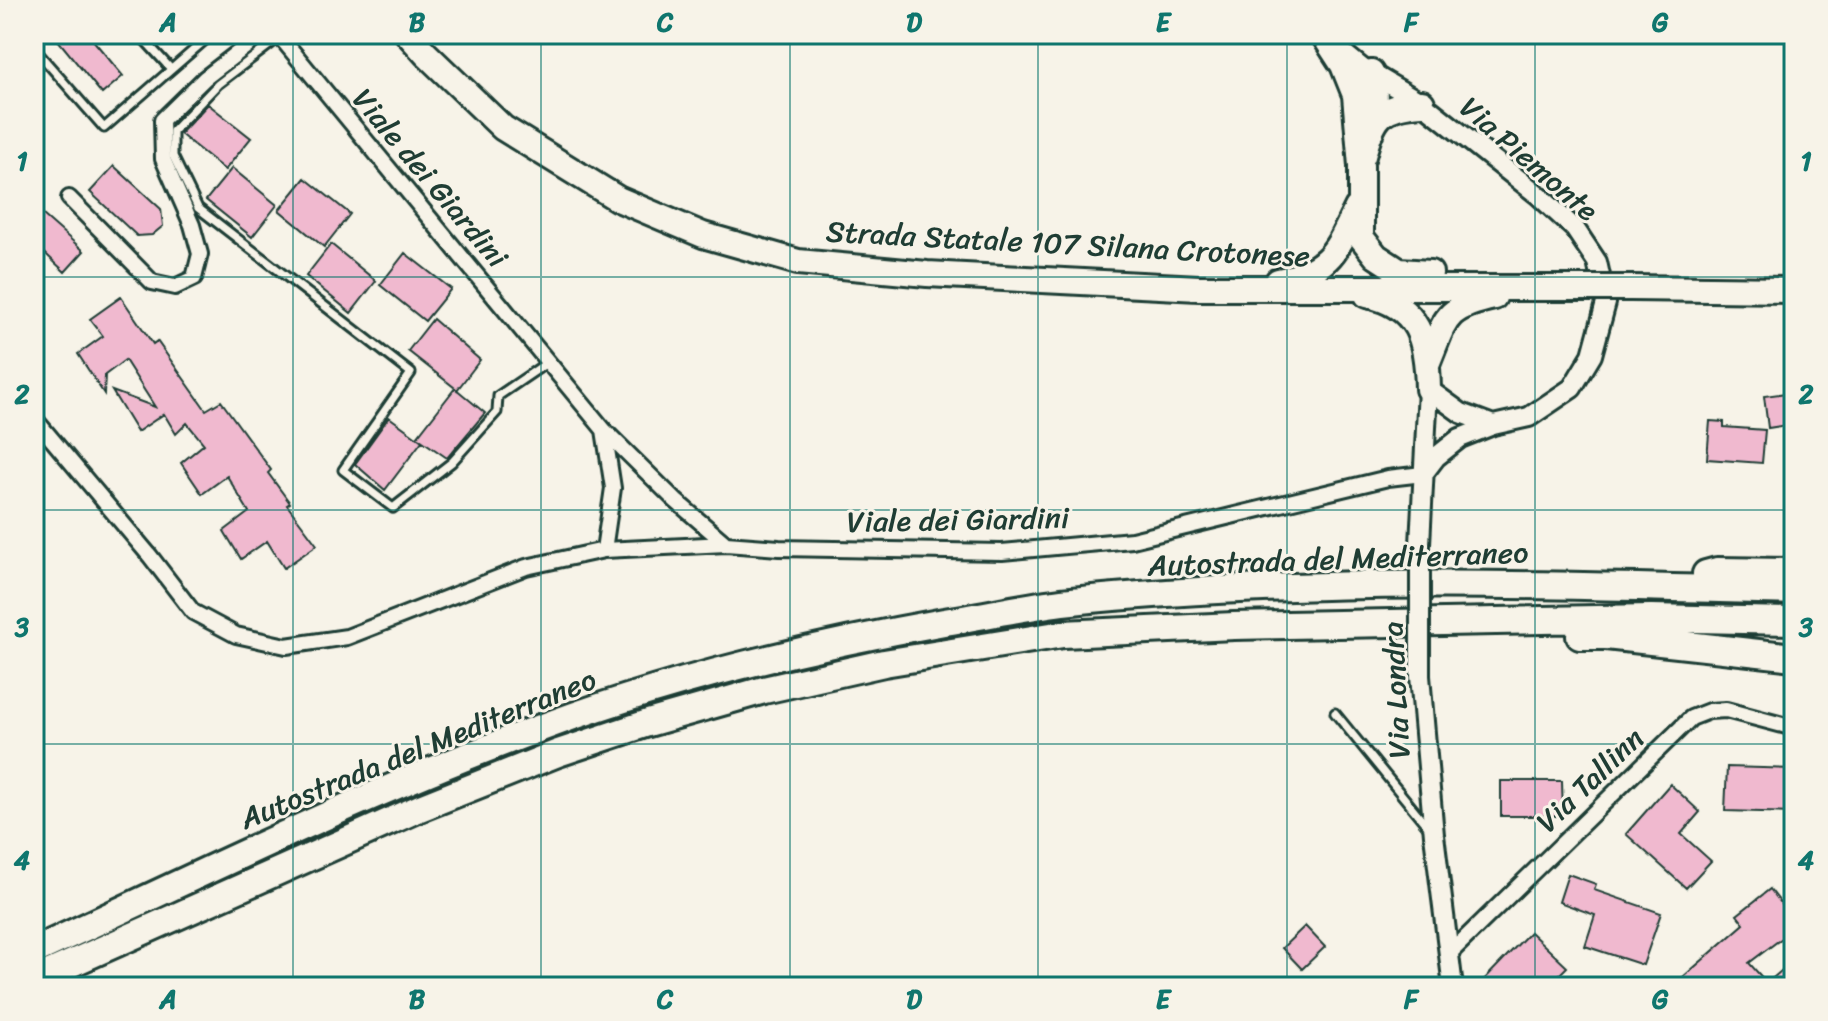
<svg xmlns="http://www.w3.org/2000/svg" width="1828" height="1021" viewBox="0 0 1828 1021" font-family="Sriracha,sans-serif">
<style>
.building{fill:#f0b9cf;stroke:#1f3d34;stroke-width:2}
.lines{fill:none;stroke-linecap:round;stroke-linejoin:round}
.service-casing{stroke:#1f3d34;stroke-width:13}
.minor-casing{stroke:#1f3d34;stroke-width:20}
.tertiary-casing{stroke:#1f3d34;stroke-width:24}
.trunk-casing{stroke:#1f3d34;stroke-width:30}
.motorway-casing{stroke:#1f3d34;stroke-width:32}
.service{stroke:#f7f3e8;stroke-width:7}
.minor{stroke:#f7f3e8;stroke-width:14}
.tertiary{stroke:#f7f3e8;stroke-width:18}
.trunk{stroke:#f7f3e8;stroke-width:24}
.motorway{stroke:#f7f3e8;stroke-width:26}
.tertiary-bridge-casing{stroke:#1f3d34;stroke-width:24;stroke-linecap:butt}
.trunk-bridge-casing{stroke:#1f3d34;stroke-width:30;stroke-linecap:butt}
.tertiary-bridge{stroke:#f7f3e8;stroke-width:18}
.trunk-bridge{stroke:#f7f3e8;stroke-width:24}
.grid{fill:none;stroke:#0f766e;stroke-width:2;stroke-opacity:0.55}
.labels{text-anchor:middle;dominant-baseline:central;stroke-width:6;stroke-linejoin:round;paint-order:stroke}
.street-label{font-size:30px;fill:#1f3d34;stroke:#f7f3e8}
.neatline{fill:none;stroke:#0f766e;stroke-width:3}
.grid-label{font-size:26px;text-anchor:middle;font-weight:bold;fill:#0f766e}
</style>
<rect width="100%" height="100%" fill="#f7f3e8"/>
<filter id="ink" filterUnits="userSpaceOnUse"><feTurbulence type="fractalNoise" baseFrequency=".0125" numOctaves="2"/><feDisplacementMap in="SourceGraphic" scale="16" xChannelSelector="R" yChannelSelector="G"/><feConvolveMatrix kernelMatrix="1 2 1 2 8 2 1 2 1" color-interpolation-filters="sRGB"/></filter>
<g filter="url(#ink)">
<!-- building -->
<path class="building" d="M 53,34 L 88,34 L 123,76 L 102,94 Z
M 208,104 L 251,138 L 225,170 L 180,134 Z
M 114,166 L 161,209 L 163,226 L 152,235 L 137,236 L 90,192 Z
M 232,168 L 277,205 L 252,237 L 206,200 Z
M 305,178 L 350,214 L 324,247 L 279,210 Z
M 34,207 L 84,251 L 65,272 L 34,243 Z
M 331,244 L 376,281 L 351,313 L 306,276 Z
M 405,253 L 451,289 L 425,321 L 380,285 Z
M 121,297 L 153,344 L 157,341 L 206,410 L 221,401 L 271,470 L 268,473 L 290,503 L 287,505 L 317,545 L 284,568 L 267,541 L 241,559 L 224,531 L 249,512 L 227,476 L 202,494 L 181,463 L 204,444 L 187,423 L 176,434 L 164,414 L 137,432 L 112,391 L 155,407 L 125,360 L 105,375 L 104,394 L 78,354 L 103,336 L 90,319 Z
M 433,319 L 480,360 L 457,390 L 455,388 L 485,413 L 447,458 L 417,437 L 455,388 L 408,351 Z
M 1794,392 L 1794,424 L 1768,428 L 1764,396 Z
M 389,417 L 422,441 L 385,490 L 355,464 Z
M 1710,421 L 1724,422 L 1724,427 L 1765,430 L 1762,463 L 1707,459 Z
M 1727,767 L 1794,769 L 1794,813 L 1725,811 Z
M 1501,781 L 1562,781 L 1563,816 L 1501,816 Z
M 1670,784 L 1700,812 L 1681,834 L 1711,861 L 1686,888 L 1626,834 Z
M 1568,874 L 1596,884 L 1594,890 L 1661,913 L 1643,965 L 1585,946 L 1595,915 L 1559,902 Z
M 1770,889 L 1794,920 L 1794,929 L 1749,963 L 1767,983 L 1794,960 L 1794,987 L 1689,987 L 1682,978 L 1744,924 L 1737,915 Z
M 1305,926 L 1325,947 L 1302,969 L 1282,948 Z
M 1530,932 L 1567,967 L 1547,987 L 1477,987 Z"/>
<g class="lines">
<defs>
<path id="service" d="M 139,34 L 171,69
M 280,37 L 218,84 L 173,131 L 173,156 L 198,208 L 411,373 L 343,470 L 393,508 L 452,462 L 497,412 L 498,396 L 548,362
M 34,48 L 104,128 L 212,34
M 1335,713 L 1428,827"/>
<path id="minor" d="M 278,34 L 604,430 L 676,501 L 726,544
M 1339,47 L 1371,73
M 69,198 L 152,282 L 175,287 L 194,278 L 200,254 L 192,225 L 163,159 L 162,120 L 205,78 L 262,34
M 34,418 L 150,556 L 193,612 L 236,635 L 286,646 L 347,637 L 526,567 L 604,550 L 726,544 L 779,548 L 1002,552 L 1132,540 L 1388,478 L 1423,474
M 604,430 L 613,488 L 604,550
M 1449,954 L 1691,718 L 1709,711 L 1726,710 L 1794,728
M 1579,987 L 1580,986"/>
<path id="tertiary" d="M 1371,73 L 1422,103 L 1537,194 L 1575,229 L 1597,262 L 1606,303 L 1592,355 L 1572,388 L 1529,417 L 1493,425 L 1460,438 L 1436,457 L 1423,474
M 1428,389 L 1461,413 L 1493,425
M 1420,544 L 1428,389
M 1420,676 L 1434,835 L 1453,987"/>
<path id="trunk" d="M 408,34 L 426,54 L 503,128 L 618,199 L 703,235 L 798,262 L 927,274 L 1199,288 L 1576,288
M 1323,34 L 1343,65 L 1355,95 L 1361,166 L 1361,237 L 1376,256 L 1399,271 L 1430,273
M 1355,95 L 1361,81 L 1371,73 C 1378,93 1374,108 1370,128
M 1363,156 C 1373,117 1380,106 1422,103
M 1278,281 C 1330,271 1336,251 1357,208
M 1631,288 L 1794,290
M 1367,295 C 1420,306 1427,341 1428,389
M 1428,362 C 1446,318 1444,308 1494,297"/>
<path id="motorway" d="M 1706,574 L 1717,571 L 1794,572
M 1580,636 L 1606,636 L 1794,657
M 34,951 C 203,873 371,790 546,726 C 674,678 810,646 944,622 C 983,616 1022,607 1062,602 C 1305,577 1550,584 1794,591
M 34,980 L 420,808 L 558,753 L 648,723 L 764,690 L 884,663 L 1063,634 L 1234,626 L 1651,618 L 1794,621"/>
</defs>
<!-- service casing -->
<use href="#service" class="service-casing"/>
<!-- minor casing -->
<use href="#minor" class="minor-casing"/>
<!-- tertiary casing -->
<use href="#tertiary" class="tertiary-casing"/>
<!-- trunk casing -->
<use href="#trunk" class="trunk-casing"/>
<!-- motorway casing -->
<use href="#motorway" class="motorway-casing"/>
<!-- service -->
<use href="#service" class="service"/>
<!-- minor -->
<use href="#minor" class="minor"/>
<!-- tertiary -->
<use href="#tertiary" class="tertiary"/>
<!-- trunk -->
<use href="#trunk" class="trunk"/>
<!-- motorway -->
<use href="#motorway" class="motorway"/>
<defs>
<path id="tertiary-bridge" d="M 1420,544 L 1420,676"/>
<path id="trunk-bridge" d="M 1576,288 L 1631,288"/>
</defs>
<!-- tertiary-bridge casing -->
<use href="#tertiary-bridge" class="tertiary-bridge-casing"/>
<!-- trunk-bridge casing -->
<use href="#trunk-bridge" class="trunk-bridge-casing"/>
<!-- tertiary-bridge -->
<use href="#tertiary-bridge" class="tertiary-bridge"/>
<!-- trunk-bridge -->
<use href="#trunk-bridge" class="trunk-bridge"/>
</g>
</g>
<!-- grid -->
<path class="grid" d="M 293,34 L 293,987M 541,34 L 541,987M 790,34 L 790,987M 1038,34 L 1038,987M 1287,34 L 1287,987M 1535,34 L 1535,987M 34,277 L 1794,277M 34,510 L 1794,510M 34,744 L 1794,744"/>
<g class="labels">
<!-- street labels -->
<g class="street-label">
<text transform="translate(1529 159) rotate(41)">Via Piemonte</text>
<text transform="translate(430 178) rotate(50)">Viale dei Giardini</text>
<text transform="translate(1068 244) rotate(3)">Strada Statale 107 Silana Crotonese</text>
<text transform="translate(958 520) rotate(-1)">Viale dei Giardini</text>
<text transform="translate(1338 559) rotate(-2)">Autostrada del Mediterraneo</text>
<text transform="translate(1396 690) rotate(-93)">Via Londra</text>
<text transform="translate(418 749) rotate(-22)">Autostrada del Mediterraneo</text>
<text transform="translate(1590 780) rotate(-44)">Via Tallinn</text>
</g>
</g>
<!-- margin -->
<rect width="1828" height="1021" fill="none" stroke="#f7f3e8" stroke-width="88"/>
<rect x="44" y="44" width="1740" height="933" class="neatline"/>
<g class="grid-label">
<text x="168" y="31">A</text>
<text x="417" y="31">B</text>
<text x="665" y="31">C</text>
<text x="914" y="31">D</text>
<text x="1163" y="31">E</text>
<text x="1411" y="31">F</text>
<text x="1660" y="31">G</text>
<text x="22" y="170">1</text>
<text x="1806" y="170">1</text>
<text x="22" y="403">2</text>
<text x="1806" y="403">2</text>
<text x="22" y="636">3</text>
<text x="1806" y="636">3</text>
<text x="22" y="869">4</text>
<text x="1806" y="869">4</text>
<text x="168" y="1008">A</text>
<text x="417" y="1008">B</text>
<text x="665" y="1008">C</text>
<text x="914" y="1008">D</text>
<text x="1163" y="1008">E</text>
<text x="1411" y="1008">F</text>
<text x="1660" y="1008">G</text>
</g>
</svg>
